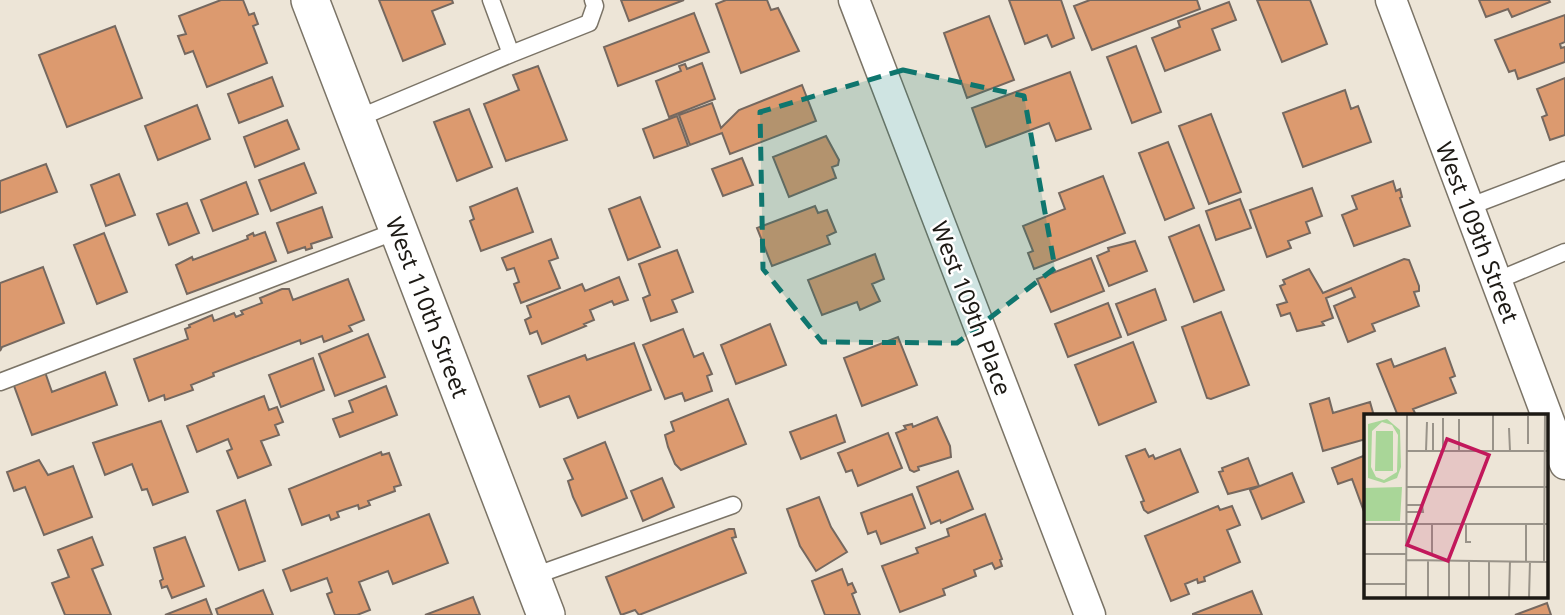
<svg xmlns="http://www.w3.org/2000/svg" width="1565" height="615" viewBox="0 0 1565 615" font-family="'Noto Sans',sans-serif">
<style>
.building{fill:#dc9a6f;stroke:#75685f;stroke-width:2}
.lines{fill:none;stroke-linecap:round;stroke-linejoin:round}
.service-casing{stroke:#7b7467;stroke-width:19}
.minor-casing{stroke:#7b7467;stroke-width:33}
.tertiary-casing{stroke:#7b7467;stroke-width:40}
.service{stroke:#fff;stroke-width:16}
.minor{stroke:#fff;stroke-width:30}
.tertiary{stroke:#fff;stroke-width:37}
.marked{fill:#0f766e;fill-opacity:0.2;stroke:#0f766e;stroke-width:5;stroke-dasharray:14 9;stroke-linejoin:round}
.labels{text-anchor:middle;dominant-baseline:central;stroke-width:5;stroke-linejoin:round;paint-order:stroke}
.street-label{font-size:23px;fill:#1c1914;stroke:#fff}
.inset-road{fill:none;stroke:#999389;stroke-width:2}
.view{fill:#c2185b;fill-opacity:0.15;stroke:#c2185b;stroke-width:3.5}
.inset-edge{fill:none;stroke:#1c1914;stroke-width:3.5}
</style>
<rect width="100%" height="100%" fill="#ede5d7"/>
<!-- building -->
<path class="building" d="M 221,0 L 243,0 L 249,15 L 254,13 L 258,24 L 253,26 L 267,63 L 207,87 L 193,51 L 185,54 L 178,36 L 186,34 L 179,16 Z
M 379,0 L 452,0 L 453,3 L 432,11 L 445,44 L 403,61 Z
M 621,0 L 684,0 L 629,21 Z
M 726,0 L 767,0 L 771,10 L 778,8 L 799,51 L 741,73 L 716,4 Z
M 1009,0 L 1061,0 L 1074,38 L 1052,47 L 1047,35 L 1025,44 Z
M 1090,0 L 1197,0 L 1200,9 L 1092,50 L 1074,6 Z
M 1257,0 L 1310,0 L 1327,44 L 1282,62 Z
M 1479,0 L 1549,0 L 1550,2 L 1512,17 L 1508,9 L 1486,17 Z
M 1229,2 L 1236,20 L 1212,29 L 1220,50 L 1165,71 L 1152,38 L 1180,27 L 1178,21 Z
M 694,13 L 709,52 L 618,86 L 604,47 Z
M 1565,15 L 1565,42 L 1560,44 L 1561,48 L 1565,47 L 1565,62 L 1518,79 L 1515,70 L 1509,72 L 1495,40 Z
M 989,16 L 1014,80 L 967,98 L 944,33 Z
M 115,26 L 142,98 L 67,127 L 39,55 Z
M 1136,46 L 1161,112 L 1132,123 L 1107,57 Z
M 702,63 L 715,99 L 669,117 L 656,81 L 681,71 L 679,66 L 685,64 L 687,69 Z
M 538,66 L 567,140 L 506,161 L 484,104 L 519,90 L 513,75 Z
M 1070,72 L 1091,129 L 1056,141 L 1049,123 L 986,147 L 972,108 Z
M 272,77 L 283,106 L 239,123 L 228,94 Z
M 1565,78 L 1565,135 L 1550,140 L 1542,117 L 1547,115 L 1537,89 Z
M 802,85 L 816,121 L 730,154 L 722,133 L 690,145 L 679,115 L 712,103 L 721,128 L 739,110 Z
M 1345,90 L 1351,109 L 1358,106 L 1371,142 L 1303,167 L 1283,113 Z
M 197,105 L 210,139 L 158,160 L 145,126 Z
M 469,109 L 492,167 L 457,181 L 434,122 Z
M 1211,114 L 1241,192 L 1209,204 L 1179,126 Z
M 677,116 L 688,146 L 654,158 L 643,129 Z
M 287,120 L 299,149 L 255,167 L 244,137 Z
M 826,136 L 839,160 L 838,165 L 832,167 L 836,178 L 789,197 L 773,157 Z
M 1168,142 L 1194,208 L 1165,220 L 1139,153 Z
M 742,158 L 753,185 L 723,196 L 712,169 Z
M 304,163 L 316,193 L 271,211 L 259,180 Z
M 46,164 L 57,192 L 0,213 L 0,181 Z
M 119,174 L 135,215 L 106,226 L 91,185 Z
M 1103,176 L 1125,233 L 1034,269 L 1028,253 L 1033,251 L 1023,226 L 1065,209 L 1059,193 Z
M 1393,181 L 1396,191 L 1400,189 L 1402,197 L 1400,198 L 1410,226 L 1354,246 L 1342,215 L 1357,209 L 1352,196 Z
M 246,182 L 258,214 L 213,231 L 201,200 Z
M 517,188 L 533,232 L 481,251 L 470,221 L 474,219 L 470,207 Z
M 1312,188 L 1322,216 L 1306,222 L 1310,233 L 1288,241 L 1291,248 L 1267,257 L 1250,210 Z
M 640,197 L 660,247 L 628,260 L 609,209 Z
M 1240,199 L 1251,228 L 1216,240 L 1206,211 Z
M 187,203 L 199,233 L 169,245 L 157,214 Z
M 815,206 L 818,213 L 827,210 L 836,232 L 827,236 L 830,244 L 772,266 L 757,228 Z
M 322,207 L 332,237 L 311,244 L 312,248 L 306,250 L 305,247 L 288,253 L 277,223 Z
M 1199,225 L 1224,290 L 1194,302 L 1169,237 Z
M 265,232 L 276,261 L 187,294 L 176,265 L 192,257 L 193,260 L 248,239 L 247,236 L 253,233 L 254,236 Z
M 104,233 L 127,292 L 97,304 L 74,245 Z
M 551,239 L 558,258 L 549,261 L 560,288 L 521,303 L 514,284 L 519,282 L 514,268 L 507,270 L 502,258 Z
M 1135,241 L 1147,271 L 1109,286 L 1097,256 L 1109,251 L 1108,248 Z
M 677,250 L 693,292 L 672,300 L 677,312 L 651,321 L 643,298 L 650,295 L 639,264 Z
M 875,254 L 884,279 L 872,284 L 880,301 L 860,310 L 857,302 L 822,315 L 808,280 Z
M 1091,258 L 1104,291 L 1051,312 L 1037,279 Z
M 1404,259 L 1409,260 L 1419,286 L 1419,291 L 1414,292 L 1419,306 L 1372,324 L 1375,331 L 1348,342 L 1334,306 L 1355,297 L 1351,288 L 1326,298 L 1333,318 L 1322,322 L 1324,325 L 1297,331 L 1290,313 L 1281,316 L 1277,305 L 1287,302 L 1280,286 L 1285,284 L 1283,280 L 1309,269 L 1323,293 Z
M 43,267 L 64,323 L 2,347 L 0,351 L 0,283 Z
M 619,277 L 628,300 L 614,305 L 612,301 L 590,310 L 594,320 L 584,324 L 586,326 L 542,344 L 537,331 L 530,334 L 525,320 L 531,317 L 527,306 L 582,284 L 585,291 Z
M 348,279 L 364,320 L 349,326 L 352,331 L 324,342 L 322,336 L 301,344 L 300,340 L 213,373 L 214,376 L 191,385 L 193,390 L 165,400 L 164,395 L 149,401 L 134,359 L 188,339 L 185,329 L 190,327 L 189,325 L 212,315 L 214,321 L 234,313 L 236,317 L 243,314 L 241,311 L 262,303 L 260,298 L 282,289 L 289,289 L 293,300 Z
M 1155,289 L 1166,320 L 1128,335 L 1116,304 Z
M 1108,303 L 1121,337 L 1068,357 L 1055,324 Z
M 1221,312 L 1249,385 L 1211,399 L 1207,398 L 1182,327 Z
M 770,324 L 786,365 L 736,384 L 721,345 Z
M 683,329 L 694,357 L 703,353 L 712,374 L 707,376 L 712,391 L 685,401 L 682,393 L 665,399 L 643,345 Z
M 368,334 L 385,377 L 335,396 L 319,354 Z
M 898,337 L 917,385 L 862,406 L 844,358 Z
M 1133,342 L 1156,402 L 1099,425 L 1075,365 Z
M 634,343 L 651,390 L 578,418 L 569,396 L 540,407 L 528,376 L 585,355 L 587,360 Z
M 1445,348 L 1455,376 L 1450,378 L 1456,393 L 1413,409 L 1416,415 L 1398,416 L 1377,364 L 1391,359 L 1394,367 Z
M 313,358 L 324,390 L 281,407 L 269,375 Z
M 45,372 L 52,392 L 105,372 L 117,405 L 32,435 L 13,383 Z
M 386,386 L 397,415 L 340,437 L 333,419 L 353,412 L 349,401 Z
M 264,396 L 269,410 L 277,407 L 283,422 L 275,425 L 279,435 L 261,441 L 271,465 L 238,478 L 227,451 L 232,449 L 228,439 L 197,452 L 187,426 Z
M 1329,398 L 1333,413 L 1370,402 L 1374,416 L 1366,416 L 1366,439 L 1323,451 L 1310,404 Z
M 728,399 L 746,444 L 681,470 L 675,464 L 668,447 L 665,435 L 674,431 L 671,422 Z
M 836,415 L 845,442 L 801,459 L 790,432 Z
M 937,417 L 950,446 L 951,457 L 918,467 L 919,470 L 914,472 L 910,470 L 896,433 L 906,429 L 904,426 L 912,424 L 913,427 Z
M 161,421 L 188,492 L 153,505 L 147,489 L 142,490 L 132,464 L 105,475 L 93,443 Z
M 888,433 L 902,468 L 858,486 L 852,470 L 846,472 L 838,453 Z
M 605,442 L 627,498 L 582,516 L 573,497 L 568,481 L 573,479 L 564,459 Z
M 1145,449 L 1149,457 L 1153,455 L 1155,459 L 1180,449 L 1198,492 L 1148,513 L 1144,510 L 1141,502 L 1144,501 L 1126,456 Z
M 381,452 L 382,455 L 389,453 L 401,485 L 394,487 L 395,491 L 368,501 L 370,505 L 359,509 L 358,505 L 337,512 L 339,517 L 331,520 L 329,515 L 302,525 L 289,489 Z
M 1366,455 L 1366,517 L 1352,479 L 1338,484 L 1332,468 Z
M 1248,458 L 1259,486 L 1228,494 L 1219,472 L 1223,471 L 1222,468 Z
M 39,460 L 48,475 L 73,466 L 92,517 L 44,535 L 25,487 L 14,491 L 7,472 Z
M 958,471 L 973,509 L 941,523 L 940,520 L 931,524 L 917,487 Z
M 1292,473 L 1304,502 L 1262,519 L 1250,490 Z
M 662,478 L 674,507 L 643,521 L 631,491 Z
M 912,494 L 925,528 L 881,544 L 876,531 L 868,534 L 861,513 Z
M 819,497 L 831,527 L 847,552 L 816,571 L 800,546 L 787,509 Z
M 245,500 L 265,561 L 239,570 L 217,511 Z
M 1218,506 L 1220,510 L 1232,506 L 1240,525 L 1227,530 L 1240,562 L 1204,577 L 1205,581 L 1198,583 L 1197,579 L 1185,584 L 1189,594 L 1171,601 L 1145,536 Z
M 429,514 L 448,563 L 393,584 L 388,571 L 359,582 L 370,610 L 357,615 L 335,615 L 327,594 L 332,592 L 327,578 L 291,591 L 283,570 Z
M 985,514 L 1002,559 L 1000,560 L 1002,566 L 995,569 L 992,563 L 974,570 L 976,576 L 943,589 L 945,595 L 900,612 L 882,566 L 918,553 L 916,548 L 949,536 L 947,529 Z
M 729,529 L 734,529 L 736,537 L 732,538 L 746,573 L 639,615 L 635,610 L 621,615 L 606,577 Z
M 92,537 L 103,565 L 92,569 L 111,615 L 65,615 L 52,583 L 69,577 L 58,550 Z
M 185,537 L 204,586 L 172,598 L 167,586 L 162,588 L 160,581 L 163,579 L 154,548 Z
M 842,569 L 848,585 L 852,583 L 856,592 L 852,594 L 860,615 L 825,615 L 812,581 Z
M 263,590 L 273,615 L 218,615 L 216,609 Z
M 1252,591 L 1262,615 L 1193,615 L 1193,614 Z
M 473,597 L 480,615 L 425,615 Z
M 206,599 L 212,615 L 165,615 Z
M 1547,603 L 1551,615 L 1515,615 Z"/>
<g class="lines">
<defs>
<path id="service" d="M 491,0 L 511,54 L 589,23 L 595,6 L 593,0
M 356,119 L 511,54
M 1468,207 L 1565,170
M 1496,281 L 1565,252
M 0,382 L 399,230
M 531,577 L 733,505"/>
<path id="minor" d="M 854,0 L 1090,615
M 1391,0 L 1565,464"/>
<path id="tertiary" d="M 310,0 L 546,615"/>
</defs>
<!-- service casing -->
<use href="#service" class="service-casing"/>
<!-- minor casing -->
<use href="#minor" class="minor-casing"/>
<!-- tertiary casing -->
<use href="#tertiary" class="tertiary-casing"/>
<!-- service -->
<use href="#service" class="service"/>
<!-- minor -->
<use href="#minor" class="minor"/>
<!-- tertiary -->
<use href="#tertiary" class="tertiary"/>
</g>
<!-- marked area -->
<path class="marked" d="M 903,70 L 1024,96 L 1055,268 L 957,343 L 822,342 L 763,269 L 760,112 Z"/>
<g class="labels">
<!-- street labels -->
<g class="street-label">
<text transform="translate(1478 232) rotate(69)">West 109th Street</text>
<text transform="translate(428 307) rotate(69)">West 110th Street</text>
<text transform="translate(972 308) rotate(69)">West 109th Place</text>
</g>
</g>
<!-- overview -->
<g transform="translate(1364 414)">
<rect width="184" height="184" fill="#ede5d7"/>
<path d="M 23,5 L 36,16 L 37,53 L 33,64 L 20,69 L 4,64 L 4,10 ZM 18,8 L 28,11 L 34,21 L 33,58 L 20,66 L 12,63 L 7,53 L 8,17 ZM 12,17 L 29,17 L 29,57 L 11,57 ZM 38,73 L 36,107 L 0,107 L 0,74 Z" fill="#a9d698" fill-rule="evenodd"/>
<path class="inset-road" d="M 95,5 L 95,37M 145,14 L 146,37M 164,30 L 164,2M 43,37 L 184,37M 62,37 L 63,8M 69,37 L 69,9M 79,37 L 79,4M 129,37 L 129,0M 43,73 L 184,73M 43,98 L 59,98 L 58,91 L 43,91M 0,110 L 184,110M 102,110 L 102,128 L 107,128M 0,140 L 43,140M 68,142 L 68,110M 43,146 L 184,148M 64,146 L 64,183M 162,147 L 162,110M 105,148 L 105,183M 180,148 L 181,0M 0,170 L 43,170M 42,183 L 43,0M 85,183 L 85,147M 125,183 L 125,148M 145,183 L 146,147M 165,183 L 166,147"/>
<path class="view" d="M 83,25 L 125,41 L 84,147 L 43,131 Z"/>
<rect width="184" height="184" class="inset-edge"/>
</g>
</svg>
